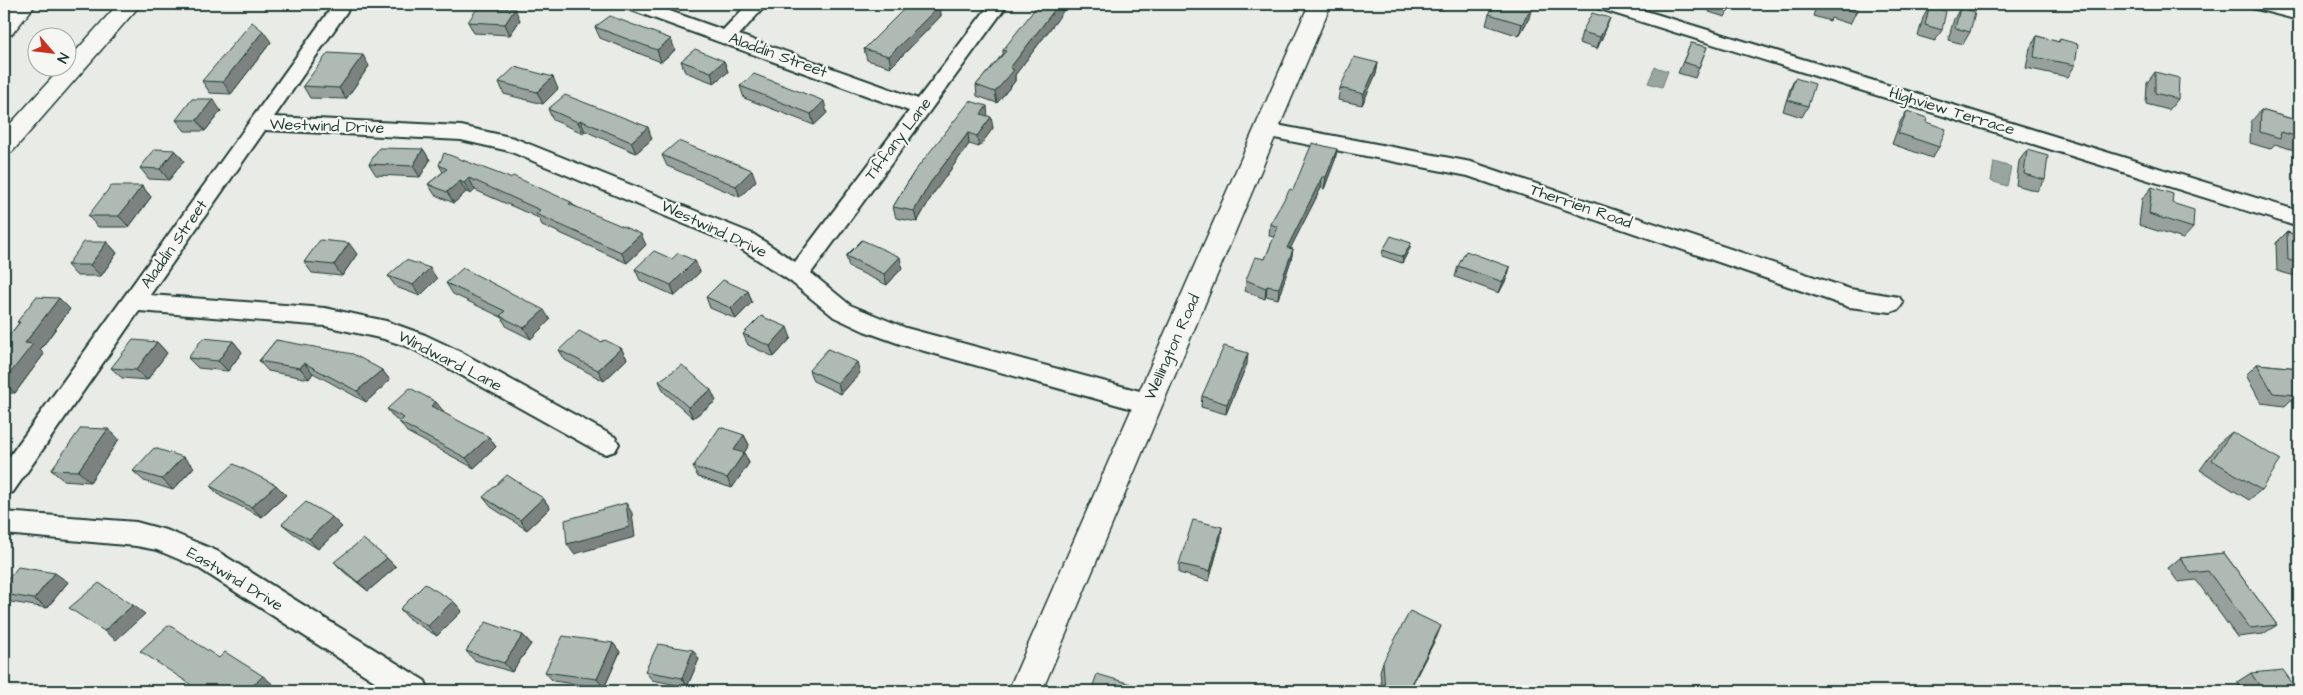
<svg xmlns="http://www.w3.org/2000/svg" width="2303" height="695" viewBox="0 0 2303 695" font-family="'Architects Daughter',sans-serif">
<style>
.water{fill:#99a6a0;stroke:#687c75}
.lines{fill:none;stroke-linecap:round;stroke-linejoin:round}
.minor-casing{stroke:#1f3d34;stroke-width:4}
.major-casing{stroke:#1f3d34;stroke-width:3}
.highway-casing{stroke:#1f3d34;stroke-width:3}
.minor{fill:#f6f6f2;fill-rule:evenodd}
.major{fill:#f6f6f2;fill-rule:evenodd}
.highway{fill:#f6f6f2;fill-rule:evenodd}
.wall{fill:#97a09c;stroke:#1f3d34}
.shaded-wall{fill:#7b827f;stroke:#1f3d34}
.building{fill:#b0bab5;stroke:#1f3d34}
.labels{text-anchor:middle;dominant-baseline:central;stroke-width:4.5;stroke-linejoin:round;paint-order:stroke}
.street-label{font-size:16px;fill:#1f3d34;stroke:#f6f6f2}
</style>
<rect width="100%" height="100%" fill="#e9ebe7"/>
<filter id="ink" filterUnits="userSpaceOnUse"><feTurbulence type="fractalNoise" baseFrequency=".02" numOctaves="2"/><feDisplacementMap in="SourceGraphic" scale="10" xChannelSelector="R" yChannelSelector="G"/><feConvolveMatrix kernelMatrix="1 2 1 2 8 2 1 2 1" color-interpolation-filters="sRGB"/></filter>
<g filter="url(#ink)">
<!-- water -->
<path class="water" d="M 1655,67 L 1668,71 L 1662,87 L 1648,83 Z
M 1994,162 L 2011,167 L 2007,186 L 1991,181 Z"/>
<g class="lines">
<defs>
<path id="minor" d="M 334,4 L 352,4 L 274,117 L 461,126 L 514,138 L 753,234 L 795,262 L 909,111 L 626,8 L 624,4 L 650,4 L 723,30 L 748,4 L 767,4 L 739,35 L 918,99 L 990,4 L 1008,4 L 811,273 L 850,305 L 906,328 L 1147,393 L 1156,396 L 1159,403 L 1156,410 L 1147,413 L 903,345 L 864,331 L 834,317 L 790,281 L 737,246 L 509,151 L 461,140 L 265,130 L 150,295 L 325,308 L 386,321 L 425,335 L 459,351 L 615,437 L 619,444 L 615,451 L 606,454 L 597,451 L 443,365 L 409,347 L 384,339 L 325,326 L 139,311 L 13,492 L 4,495 L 4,464 Z
M 1595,4 L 1623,4 L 2299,211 L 2299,227 L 1597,8 Z
M 2250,4 L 2281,4 L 2299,8 L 2299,20 L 2252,8 Z
M 1266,123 L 1471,162 L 1850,289 L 1899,297 L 1903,303 L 1899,309 L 1891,312 L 1849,307 L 1468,176 L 1259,135 L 1256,130 L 1259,125 Z
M 4,512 L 136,522 L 169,531 L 217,551 L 425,681 L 429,691 L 390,691 L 197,567 L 157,550 L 136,546 L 4,534 Z"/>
<path id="major" d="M 1309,4 L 1331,4 L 1042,691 L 1008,691 Z"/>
<path id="highway" d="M 14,4 L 36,4 L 12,34 L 4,36 L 4,15 Z
M 118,4 L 141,4 L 12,152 L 4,154 L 4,131 L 61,68 L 68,68 L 68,60 Z"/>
</defs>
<!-- minor casing -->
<use href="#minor" class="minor-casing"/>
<!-- major casing -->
<use href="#major" class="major-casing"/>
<!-- highway casing -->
<use href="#highway" class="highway-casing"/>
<!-- minor -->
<use href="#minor" class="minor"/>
<!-- major -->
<use href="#major" class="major"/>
<!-- highway -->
<use href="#highway" class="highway"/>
</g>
<!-- wall -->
<path class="wall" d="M 1712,4 L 1731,4 L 1725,17 L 1709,12 Z
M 1817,4 L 1859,4 L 1856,12 L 1850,24 L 1831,18 L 1830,21 L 1813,16 Z
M 940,5 L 941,16 L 891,67 L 867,60 L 864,49 Z
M 1929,7 L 1942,30 L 1935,41 L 1918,36 L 1923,18 Z
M 1960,8 L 1970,32 L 1963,44 L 1948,40 L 1954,19 Z
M 1489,14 L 1529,18 L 1519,36 L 1486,25 Z
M 520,20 L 510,35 L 474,33 L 468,22 Z
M 1057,20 L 1015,75 L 1015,81 L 997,103 L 977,96 L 976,85 L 1003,54 L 1003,50 Z
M 595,27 L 675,50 L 661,62 L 600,38 Z
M 1606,29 L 1597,49 L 1579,43 L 1582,32 Z
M 2037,36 L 2058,42 L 2060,39 L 2075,65 L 2068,77 L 2026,68 L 2030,48 Z
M 271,42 L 231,94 L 210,93 L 202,81 Z
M 1691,43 L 1707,47 L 1695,78 L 1678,73 Z
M 681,61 L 724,61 L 728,72 L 714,83 L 685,72 Z
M 1378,63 L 1376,74 L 1362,105 L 1338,100 L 1340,88 Z
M 369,66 L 346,99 L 310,98 L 303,86 Z
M 2155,72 L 2178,99 L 2169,110 L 2146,104 L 2147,83 Z
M 1795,78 L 1808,106 L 1802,117 L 1783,111 L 1790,89 Z
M 499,82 L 558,89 L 543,104 L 504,94 Z
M 740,86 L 827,113 L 814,125 L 744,98 Z
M 548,109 L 652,139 L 636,153 L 585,131 L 583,133 L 553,120 Z
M 2261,110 L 2299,121 L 2299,145 L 2294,150 L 2275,144 L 2270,149 L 2250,143 L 2251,122 Z
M 221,111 L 205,131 L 185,131 L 176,120 Z
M 1907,111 L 1926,122 L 1939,147 L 1932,158 L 1892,144 L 1900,122 Z
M 988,116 L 993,128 L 979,147 L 969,144 L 933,194 L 917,222 L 896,218 L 893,207 L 914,172 Z
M 423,149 L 430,160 L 420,177 L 376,175 L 369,164 Z
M 1337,149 L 1335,160 L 1324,189 L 1321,188 L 1290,249 L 1293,249 L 1291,260 L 1278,299 L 1266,296 L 1265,299 L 1245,291 L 1246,280 L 1265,259 L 1274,237 L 1269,236 L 1270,224 L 1293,190 Z
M 175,150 L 184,161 L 169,180 L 149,179 L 140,168 Z
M 2027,150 L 2045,180 L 2037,191 L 2016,185 L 2019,161 Z
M 662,155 L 756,181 L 740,197 L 667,166 Z
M 439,165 L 571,202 L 573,205 L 646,245 L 627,263 L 542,225 L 539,218 L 475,190 L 471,194 L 466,192 L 454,203 L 435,195 L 428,184 L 443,172 Z
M 142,186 L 151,197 L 129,227 L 98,227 L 88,216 Z
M 2152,187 L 2172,203 L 2193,228 L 2183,239 L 2139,225 L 2142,199 Z
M 2287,232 L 2299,236 L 2299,277 L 2277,271 L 2276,243 Z
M 107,242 L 117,253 L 101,276 L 77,276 L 67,265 Z
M 1410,248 L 1402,263 L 1382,256 L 1383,250 Z
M 357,254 L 342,276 L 312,273 L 304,262 Z
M 846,256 L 902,268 L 887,285 L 849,267 Z
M 672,259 L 695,261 L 700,272 L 675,296 L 640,280 L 635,269 Z
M 1458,266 L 1510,267 L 1507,278 L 1499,293 L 1455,277 Z
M 388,276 L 437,279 L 420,296 L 396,287 Z
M 446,283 L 550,320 L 531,339 L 507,327 L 501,317 L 453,294 Z
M 748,291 L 752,302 L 736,319 L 710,308 L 706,297 Z
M 70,309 L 40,350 L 44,354 L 15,393 L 8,393 L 4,398 L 4,342 L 19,323 L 17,322 Z
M 743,334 L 791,338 L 774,357 L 748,345 Z
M 276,340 L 382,370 L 390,380 L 366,402 L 313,373 L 309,379 L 268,371 L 259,361 Z
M 233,341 L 242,352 L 228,371 L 198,368 L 188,358 Z
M 157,342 L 167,353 L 147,380 L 122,378 L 111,368 Z
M 601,342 L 621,348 L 627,359 L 604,381 L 565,360 L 559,350 Z
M 1247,364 L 1226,414 L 1201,407 L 1202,396 Z
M 2257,364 L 2299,368 L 2299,401 L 2291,400 L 2285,406 L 2261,403 L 2246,375 Z
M 809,370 L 860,373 L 841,394 L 813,381 Z
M 659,381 L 716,401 L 693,418 L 664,392 Z
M 436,402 L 443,413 L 489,437 L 496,447 L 474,468 L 407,432 L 399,421 L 395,419 L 387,409 Z
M 108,429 L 119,439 L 90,482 L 63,480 L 51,470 Z
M 2232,432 L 2261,490 L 2249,500 L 2200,470 L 2220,442 Z
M 744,435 L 749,445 L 744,453 L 749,463 L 732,488 L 698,477 L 693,467 Z
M 183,457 L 194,467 L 173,490 L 144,481 L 133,471 Z
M 210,486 L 286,495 L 262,517 L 220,496 Z
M 483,497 L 543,498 L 550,508 L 527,530 L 491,507 Z
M 332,517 L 342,527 L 318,549 L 293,533 L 282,524 Z
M 1221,537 L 1209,581 L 1179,573 L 1179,564 Z
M 2224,553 L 2277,625 L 2263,634 L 2237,637 L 2196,580 L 2178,582 L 2168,568 L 2180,558 Z
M 334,562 L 396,567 L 368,591 L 344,572 Z
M 68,582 L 47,608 L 11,602 L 4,597 L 4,584 Z
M 453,601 L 462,611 L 437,636 L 409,619 L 400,609 Z
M 523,635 L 531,644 L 512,672 L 474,660 L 466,651 Z
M 1437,636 L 1413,683 L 1414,691 L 1382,691 L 1380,671 L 1383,662 Z
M 613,643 L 620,652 L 604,688 L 553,681 L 545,672 Z
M 699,659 L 687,687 L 652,680 L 645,671 Z
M 2251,673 L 2298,691 L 2243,691 L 2237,682 Z"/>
<!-- shaded-wall -->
<path class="shaded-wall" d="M 1059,4 L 1068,4 L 1057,20 L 1015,75 L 1015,81 L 997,103 L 995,92 L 1010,68 Z
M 940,5 L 941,16 L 891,67 L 889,56 Z
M 1532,7 L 1529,18 L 1519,36 L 1522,24 Z
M 515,9 L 520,20 L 510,35 L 505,24 Z
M 1610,18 L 1606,29 L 1597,49 L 1600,37 Z
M 263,31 L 271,42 L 231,94 L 223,82 Z
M 671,39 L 675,50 L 661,62 L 657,50 Z
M 363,55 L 369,66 L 346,99 L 339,88 Z
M 724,61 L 728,72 L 714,83 L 711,72 Z
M 1378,63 L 1376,74 L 1362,105 L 1364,94 Z
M 553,77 L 558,89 L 543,104 L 537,92 Z
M 213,99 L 221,111 L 205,131 L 197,120 Z
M 824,101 L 827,113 L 814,125 L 811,114 Z
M 987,106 L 988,118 L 981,114 Z
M 991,117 L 993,128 L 979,147 L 977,136 Z
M 580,120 L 585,131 L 583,133 L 578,122 Z
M 648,127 L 652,139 L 636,153 L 631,142 Z
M 968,133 L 969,144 L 933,194 L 917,222 L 914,211 L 930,183 Z
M 423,149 L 430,160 L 420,177 L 413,166 Z
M 1337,149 L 1335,160 L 1324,189 L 1326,177 Z
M 175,150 L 184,161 L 169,180 L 160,169 Z
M 752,170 L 756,181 L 740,197 L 736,186 Z
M 1322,177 L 1321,188 L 1285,259 L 1287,248 Z
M 469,178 L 475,190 L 471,194 L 464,183 Z
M 460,181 L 466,192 L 454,203 L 447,192 Z
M 142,186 L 151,197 L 129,227 L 119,216 Z
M 641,234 L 646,245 L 627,263 L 621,252 Z
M 107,242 L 117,253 L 101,276 L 90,265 Z
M 349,243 L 357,254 L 342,276 L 334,265 Z
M 1411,243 L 1410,248 L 1402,263 L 1403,257 Z
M 1293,249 L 1291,260 L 1278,299 L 1279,288 Z
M 900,257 L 902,268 L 887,285 L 884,274 Z
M 695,261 L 700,272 L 675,296 L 671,285 Z
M 1510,267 L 1507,278 L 1499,293 L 1503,282 Z
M 430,268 L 437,279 L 420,296 L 413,285 Z
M 1267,286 L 1266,296 L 1265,299 L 1266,288 Z
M 748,291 L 752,302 L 736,319 L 731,308 Z
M 59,298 L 70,309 L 40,350 L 44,354 L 15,393 L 4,384 L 4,381 L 25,343 Z
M 544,310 L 550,320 L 531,339 L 524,328 Z
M 787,327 L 791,338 L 774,357 L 770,346 Z
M 233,341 L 242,352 L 228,371 L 218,361 Z
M 157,342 L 167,353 L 147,380 L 136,370 Z
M 621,348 L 627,359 L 604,381 L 598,370 Z
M 1248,353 L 1247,364 L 1226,414 L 1227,404 Z
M 857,362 L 860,373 L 841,394 L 838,383 Z
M 304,363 L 313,373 L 309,379 L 300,368 Z
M 382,370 L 390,380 L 366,402 L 357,391 Z
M 4,389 L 8,393 L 4,398 Z
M 711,390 L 716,401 L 693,418 L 688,407 Z
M 436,402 L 444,412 L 439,417 L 431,406 Z
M 108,429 L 119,439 L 90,482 L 78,471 Z
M 744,435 L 749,445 L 739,460 L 734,450 Z
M 489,437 L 496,447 L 474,468 L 466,458 Z
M 744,453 L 749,463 L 732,488 L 727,478 Z
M 183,457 L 194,467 L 173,490 L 162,479 Z
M 276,485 L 286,495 L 262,517 L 251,507 Z
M 543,498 L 550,508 L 527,530 L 520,520 Z
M 626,503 L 632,513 L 635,537 L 574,554 L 567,544 Z
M 332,517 L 342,527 L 318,549 L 309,539 Z
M 1222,527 L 1221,537 L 1209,581 L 1210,571 Z
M 387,558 L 396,567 L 368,591 L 358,582 Z
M 55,573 L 68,582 L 47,608 L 34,599 Z
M 453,601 L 462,611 L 437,636 L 428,626 Z
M 133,605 L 145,614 L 116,640 L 104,631 Z
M 1441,626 L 1437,636 L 1409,690 L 1413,681 Z
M 523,635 L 531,644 L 512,672 L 504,663 Z
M 613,643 L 620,652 L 604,688 L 597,679 Z
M 693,650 L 699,659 L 687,687 L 682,678 Z
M 263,676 L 274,685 L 268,691 L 247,691 Z"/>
<!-- building -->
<path class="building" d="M 909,4 L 935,4 L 940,5 L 889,56 L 864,49 Z
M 1038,4 L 1059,4 L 1010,68 L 1014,70 L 995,92 L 976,85 L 1006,51 L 1003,50 L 1031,14 Z
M 1495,4 L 1521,4 L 1532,7 L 1522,24 L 1489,14 Z
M 1723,4 L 1731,4 L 1730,6 Z
M 1818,4 L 1859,4 L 1856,12 L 1837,7 L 1836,10 L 1818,5 Z
M 478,7 L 515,9 L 505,24 L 468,22 Z
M 1929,7 L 1946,11 L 1942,30 L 1925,25 Z
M 1960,8 L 1975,12 L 1970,32 L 1955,28 Z
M 1592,13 L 1610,18 L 1600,37 L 1582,32 Z
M 610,16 L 671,39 L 657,50 L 595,27 Z
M 252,22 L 263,31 L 223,82 L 202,81 Z
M 2037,36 L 2059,42 L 2060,39 L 2078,44 L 2075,65 L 2034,57 Z
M 1691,43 L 1707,47 L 1699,67 L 1683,62 Z
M 695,49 L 724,61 L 711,72 L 681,61 Z
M 328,53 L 363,55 L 339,88 L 303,86 Z
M 1354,57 L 1378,63 L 1364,94 L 1340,88 Z
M 515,67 L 553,77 L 537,92 L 499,82 Z
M 2155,72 L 2179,78 L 2178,99 L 2155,93 Z
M 754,74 L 824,101 L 811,114 L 740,86 Z
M 1795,78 L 1815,84 L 1808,106 L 1788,100 Z
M 565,95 L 648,127 L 631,142 L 580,120 L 578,122 L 548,109 Z
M 192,99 L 213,99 L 197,120 L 176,120 Z
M 970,101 L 987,106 L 981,114 L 991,117 L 977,136 L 968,133 L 930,183 L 914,211 L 893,207 L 914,172 Z
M 2261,110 L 2299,121 L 2299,137 L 2281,132 L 2280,138 L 2260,132 Z
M 1907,111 L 1927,118 L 1926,122 L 1946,129 L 1939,147 L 1898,133 Z
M 678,141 L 752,170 L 736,186 L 662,155 Z
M 1312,143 L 1337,149 L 1326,177 L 1322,177 L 1287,248 L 1293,249 L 1279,288 L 1267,286 L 1266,288 L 1246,280 L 1255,257 L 1265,259 L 1278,227 L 1270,224 L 1290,189 L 1293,190 Z
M 379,148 L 423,149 L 413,166 L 369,164 Z
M 155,149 L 175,150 L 160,169 L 140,168 Z
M 2027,150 L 2048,156 L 2045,180 L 2024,174 Z
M 444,153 L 510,178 L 513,176 L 571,202 L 569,204 L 641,234 L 621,252 L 536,214 L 540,210 L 469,178 L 464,183 L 460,181 L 447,192 L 428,184 L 447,169 L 439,165 Z
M 111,186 L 142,186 L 119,216 L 88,216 Z
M 2152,187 L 2173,194 L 2172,203 L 2194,210 L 2193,228 L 2149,214 Z
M 2287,232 L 2299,236 L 2299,263 L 2288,260 Z
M 1391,236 L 1411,243 L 1403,257 L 1383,250 Z
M 320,240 L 349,243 L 334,265 L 304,262 Z
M 862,240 L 900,257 L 884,274 L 846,256 Z
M 84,242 L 107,242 L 90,265 L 67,265 Z
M 654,251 L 672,259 L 678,253 L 695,261 L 671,285 L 635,269 Z
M 1466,251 L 1510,267 L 1503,282 L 1458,266 Z
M 406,260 L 430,268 L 413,285 L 388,276 Z
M 463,268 L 544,310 L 524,328 L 500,316 L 505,311 L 446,283 Z
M 723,280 L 748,291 L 731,308 L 706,297 Z
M 36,297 L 59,298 L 25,343 L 33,344 L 4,381 L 4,342 L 20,322 L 17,322 Z
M 761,316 L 787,327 L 770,346 L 743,334 Z
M 579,331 L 601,342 L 605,340 L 621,348 L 598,370 L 559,350 Z
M 203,338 L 233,341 L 218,361 L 188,358 Z
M 133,340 L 157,342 L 136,370 L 111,368 Z
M 276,340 L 353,354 L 382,370 L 357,391 L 304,363 L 300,368 L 259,361 Z
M 1224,346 L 1248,353 L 1227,404 L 1202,396 Z
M 828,349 L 857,362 L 838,383 L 809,370 Z
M 2257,364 L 2299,368 L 2299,389 L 2294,389 L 2297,395 L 2273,393 Z
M 682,365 L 711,390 L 688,407 L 659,381 Z
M 410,388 L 436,402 L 431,406 L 489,437 L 466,458 L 399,422 L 404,418 L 387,409 Z
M 720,427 L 744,435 L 734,450 L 744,453 L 727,478 L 693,467 Z
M 81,428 L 108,429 L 78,471 L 51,470 Z
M 2232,432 L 2281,460 L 2261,490 L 2212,460 Z
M 154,448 L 183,457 L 162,479 L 133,471 Z
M 234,464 L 276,485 L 251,507 L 210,486 Z
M 507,475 L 543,498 L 520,520 L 483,497 Z
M 306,502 L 332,517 L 309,539 L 282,524 Z
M 626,503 L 629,527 L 567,544 L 565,520 Z
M 1193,520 L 1222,527 L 1210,571 L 1179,564 Z
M 363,539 L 387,558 L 358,582 L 334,562 Z
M 2224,553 L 2277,625 L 2250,628 L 2208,571 L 2191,573 L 2180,558 Z
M 18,567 L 55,573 L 34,599 L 4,594 L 4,584 Z
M 99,583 L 133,605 L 104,631 L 69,608 Z
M 425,584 L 453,601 L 428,626 L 400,609 Z
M 1410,611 L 1441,626 L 1413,681 L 1414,691 L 1385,691 L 1383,662 Z
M 486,622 L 523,635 L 504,663 L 466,651 Z
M 169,625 L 219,658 L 225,652 L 263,676 L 247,691 L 195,691 L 188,686 L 190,684 L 140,651 Z
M 563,636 L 613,643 L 597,679 L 545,672 Z
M 658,644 L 693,650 L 682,678 L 645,671 Z
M 2283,670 L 2298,691 L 2263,691 L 2251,673 Z
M 1097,674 L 1155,691 L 1091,691 Z"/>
</g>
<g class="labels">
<!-- street labels -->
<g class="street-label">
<text transform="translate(778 55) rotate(20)">Aladdin Street</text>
<text transform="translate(1952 111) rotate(17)">Highview Terrace</text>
<text transform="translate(327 126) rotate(2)">Westwind Drive</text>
<text transform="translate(898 139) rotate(-53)">Tiffany Lane</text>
<text transform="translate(1581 206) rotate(19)">Therrien Road</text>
<text transform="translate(714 229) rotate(25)">Westwind Drive</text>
<text transform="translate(174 244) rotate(-55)">Aladdin Street</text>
<text transform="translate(1172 347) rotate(-66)">Wellington Road</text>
<text transform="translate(450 361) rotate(27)">Windward Lane</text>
<text transform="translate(235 579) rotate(31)">Eastwind Drive</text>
</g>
</g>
<!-- margin -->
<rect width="2303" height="695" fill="none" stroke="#f6f6f2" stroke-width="20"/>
<rect x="10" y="10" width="2283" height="675" fill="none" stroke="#1f3d34" stroke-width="2" filter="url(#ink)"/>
<!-- north arrow -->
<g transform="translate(52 52) rotate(118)"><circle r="24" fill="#f6f6f2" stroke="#a0aca6"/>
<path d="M0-4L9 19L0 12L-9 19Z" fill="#c8321e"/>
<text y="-8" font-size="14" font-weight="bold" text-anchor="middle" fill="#1f3d34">N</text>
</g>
</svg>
